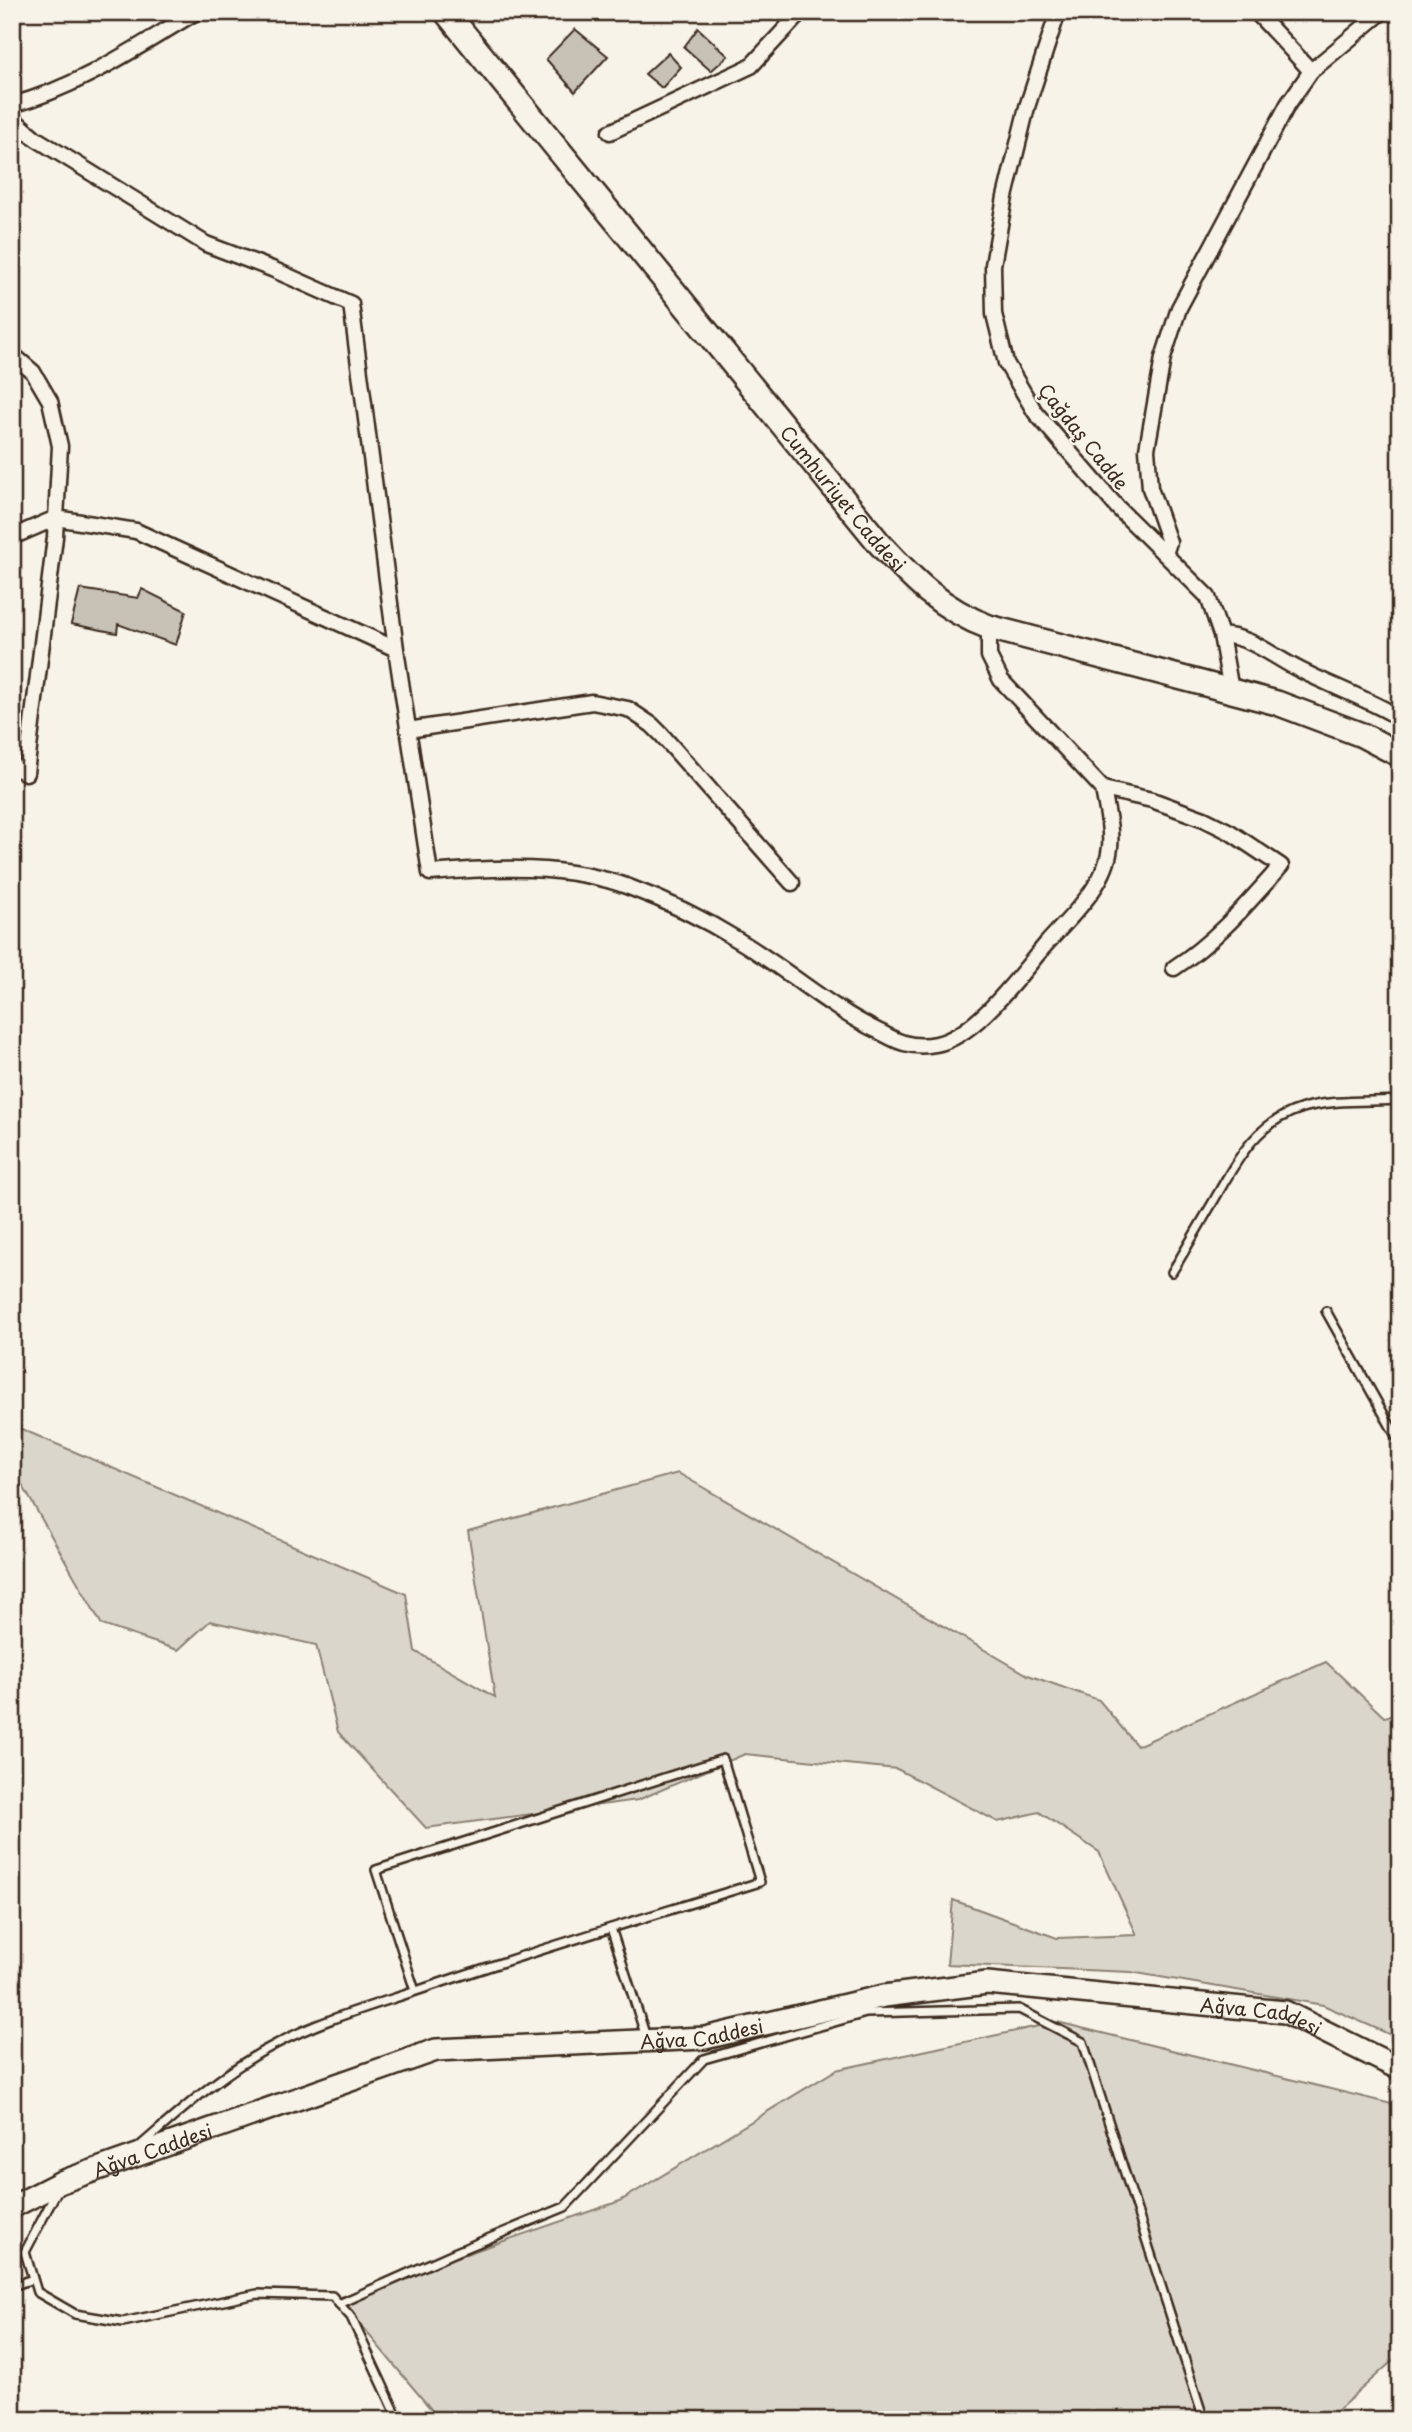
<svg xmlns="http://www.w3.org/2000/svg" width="1412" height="2432" viewBox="0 0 1412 2432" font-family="'Playpen Sans',sans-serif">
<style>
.green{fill:#dbd6cb;stroke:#8b8074;stroke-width:2}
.building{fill:#c8c1b6;stroke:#3b2a1e;stroke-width:2}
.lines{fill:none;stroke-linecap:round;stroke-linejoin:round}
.lane-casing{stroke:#3b2a1e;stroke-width:12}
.street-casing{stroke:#3b2a1e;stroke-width:19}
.secondary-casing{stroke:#3b2a1e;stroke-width:26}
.primary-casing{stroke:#3b2a1e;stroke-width:28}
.lane{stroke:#f7f3e8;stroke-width:7}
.street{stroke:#f7f3e8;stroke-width:14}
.secondary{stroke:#f7f3e8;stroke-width:21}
.primary{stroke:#f7f3e8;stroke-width:23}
.labels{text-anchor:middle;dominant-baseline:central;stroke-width:5;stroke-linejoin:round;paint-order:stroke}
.street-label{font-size:19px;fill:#3b2a1e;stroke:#f7f3e8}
</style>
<rect width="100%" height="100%" fill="#f7f3e8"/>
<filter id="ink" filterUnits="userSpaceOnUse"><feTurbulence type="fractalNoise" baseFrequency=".0143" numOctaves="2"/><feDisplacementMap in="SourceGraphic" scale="14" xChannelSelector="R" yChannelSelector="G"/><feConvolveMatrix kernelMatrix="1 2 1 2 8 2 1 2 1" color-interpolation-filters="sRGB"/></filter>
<g filter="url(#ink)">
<!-- green -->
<path class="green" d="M 12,1425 L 406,1594 L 415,1651 L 495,1697 L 468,1531 L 678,1473 L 1028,1675 L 1099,1700 L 1137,1746 L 1326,1662 L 1384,1717 L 1400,1714 L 1400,2039 L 1323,2005 L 1131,1972 L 947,1964 L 953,1900 L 1057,1938 L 1137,1935 L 1099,1852 L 1039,1812 L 998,1822 L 897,1769 L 745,1754 L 638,1800 L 426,1828 L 338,1732 L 316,1645 L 210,1621 L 178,1650 L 102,1625 L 12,1467 Z
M 1057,2022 L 1400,2106 L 1400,2354 L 1327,2420 L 440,2420 L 338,2298 L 620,2201 L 836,2070 Z"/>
<!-- building -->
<path class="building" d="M 698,28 L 728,56 L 711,71 L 684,47 Z
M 575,29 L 608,56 L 575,92 L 546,59 Z
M 668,53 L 681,67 L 662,88 L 645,74 Z
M 80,589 L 138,598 L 142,589 L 186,611 L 176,645 L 118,624 L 117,633 L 71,624 Z"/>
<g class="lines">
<defs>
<path id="lane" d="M 523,17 L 527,12
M 1172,1272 C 1186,1249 1199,1226 1213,1202 C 1236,1162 1255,1122 1303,1108 C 1333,1099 1369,1102 1400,1100
M 1326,1311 L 1400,1443
M 611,1928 L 646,2037
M 140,2146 C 183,2109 225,2070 276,2044 C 323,2019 375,2005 425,1988 C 536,1950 648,1917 760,1882 L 723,1759 L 376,1870 L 415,1991
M 57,2191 L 25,2252 L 37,2292 L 75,2314 L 123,2322 L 257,2294 L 332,2296 L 351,2317 L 399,2420
M 12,2286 L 33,2279
M 339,2304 L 456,2252 L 565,2207 L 704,2059 L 866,2013 L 1019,2009 L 1083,2042 L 1204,2420"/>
<path id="street" d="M 1058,12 L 1027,107 L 1005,197 L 993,265 L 994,314 L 1006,363 L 1035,412 L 1117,507 L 1208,597 L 1221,635 L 1231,690
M 1256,12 L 1311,71
M 12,105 C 79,87 137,47 196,12
M 12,118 L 35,138 L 206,244 L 272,269 L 351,304 L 396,649 L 430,873 C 495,867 567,864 629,887 C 667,901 704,919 738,940 C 787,969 829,1008 880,1032 C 888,1036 896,1041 904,1043 C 914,1046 926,1046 936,1044 C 977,1036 1020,974 1047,943 C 1071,916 1107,884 1110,847 C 1112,828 1106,808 1103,789
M 610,132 L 751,66 L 801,12
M 12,354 L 33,372 L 50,401 L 60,446 L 55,537 L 26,773 L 12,766
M 12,537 L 56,518 L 136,531 L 396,649
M 1165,554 L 1169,542 L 1150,488 L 1147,449 L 1163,358 L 1179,308 L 1288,104 L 1311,71 L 1382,12
M 989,627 L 989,656 L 1001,680 L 1103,789 L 1152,800 L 1204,819 L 1230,832 L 1281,866 C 1247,904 1216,941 1174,968
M 1221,635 C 1253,637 1273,657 1300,670 C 1334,687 1368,699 1400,718
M 408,730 L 592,702 L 628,709 L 652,725 L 661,734 L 792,883"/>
<g id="secondary">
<path id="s1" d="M 12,2207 L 61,2182 L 436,2050 L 705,2038 L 884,1996 L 987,1983 L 1285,2012 L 1400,2069"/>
</g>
<g id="primary">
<path id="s2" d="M 446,12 L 879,543 C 913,580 941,609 989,627 L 1277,703 L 1362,735 L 1400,755"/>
</g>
</defs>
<!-- lane casing -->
<use href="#lane" class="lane-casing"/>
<!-- street casing -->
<use href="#street" class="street-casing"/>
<!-- secondary casing -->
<use href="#secondary" class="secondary-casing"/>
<!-- primary casing -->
<use href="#primary" class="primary-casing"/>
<!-- lane -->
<use href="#lane" class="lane"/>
<!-- street -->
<use href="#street" class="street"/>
<!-- secondary -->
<use href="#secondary" class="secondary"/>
<!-- primary -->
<use href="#primary" class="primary"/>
</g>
</g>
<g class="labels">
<!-- street labels -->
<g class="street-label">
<text transform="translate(1084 436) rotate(51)">Çağdaş Cadde</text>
<text stroke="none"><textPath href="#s2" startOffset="628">Cumhuriyet Caddesi</textPath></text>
<text stroke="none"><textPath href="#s1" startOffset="1286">Ağva Caddesi</textPath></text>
<text stroke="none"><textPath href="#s1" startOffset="719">Ağva Caddesi</textPath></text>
<text stroke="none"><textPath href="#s1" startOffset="152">Ağva Caddesi</textPath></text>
</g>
</g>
<!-- margin -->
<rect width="1412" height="2432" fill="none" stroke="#f7f3e8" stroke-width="42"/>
<rect x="21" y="21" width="1370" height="2390" fill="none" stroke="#3b2a1e" stroke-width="2.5" filter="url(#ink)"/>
</svg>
